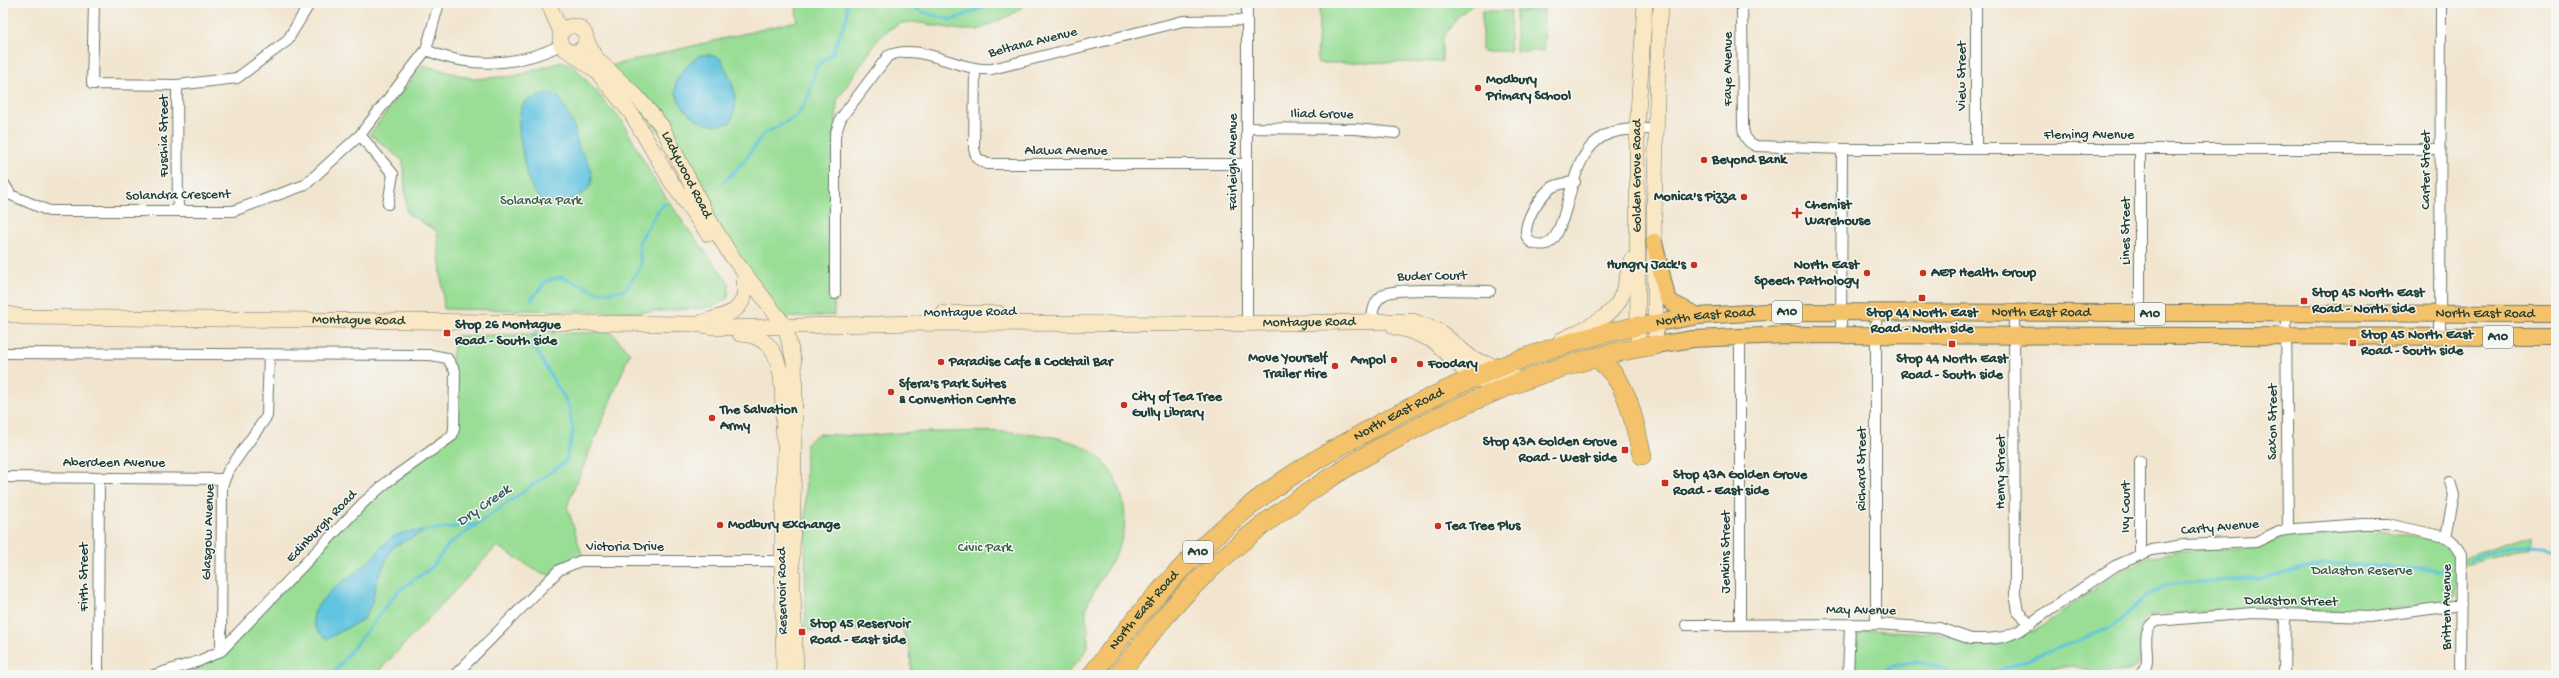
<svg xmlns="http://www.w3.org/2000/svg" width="2559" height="678" viewBox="0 0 2559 678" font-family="'Gochi Hand',sans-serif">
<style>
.green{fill:#9ade96;stroke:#5c8e65}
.water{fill:#60c3df;stroke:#40808a}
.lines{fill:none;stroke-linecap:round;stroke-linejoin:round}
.stream{stroke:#60c3df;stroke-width:3}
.street-casing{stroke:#69786a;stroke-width:12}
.secondary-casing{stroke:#69786a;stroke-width:16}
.primary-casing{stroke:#69786a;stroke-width:18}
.highway-casing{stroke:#69786a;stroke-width:20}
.street{stroke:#fff;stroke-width:10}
.secondary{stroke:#fae7c3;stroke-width:15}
.primary{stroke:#f3c26a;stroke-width:16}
.highway{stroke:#f3c26a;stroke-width:19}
.poi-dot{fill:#c8321e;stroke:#f6f6f2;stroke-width:1.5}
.labels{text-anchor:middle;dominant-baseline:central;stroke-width:3;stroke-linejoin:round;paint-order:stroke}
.shield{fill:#f6f6f2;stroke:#60746d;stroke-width:1}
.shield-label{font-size:13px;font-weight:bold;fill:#1f3d34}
.street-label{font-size:14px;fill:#1f3d34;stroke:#f6f6f2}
.poi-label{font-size:14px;font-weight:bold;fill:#1f3d34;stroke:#f6f6f2;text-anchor:start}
.park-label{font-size:14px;fill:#385d48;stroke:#f6f6f2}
.water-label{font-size:15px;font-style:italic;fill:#2f5e5f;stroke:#f6f6f2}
</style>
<rect width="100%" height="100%" fill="#f6f6f2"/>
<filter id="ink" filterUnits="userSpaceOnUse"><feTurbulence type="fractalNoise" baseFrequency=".025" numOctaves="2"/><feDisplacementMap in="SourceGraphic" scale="8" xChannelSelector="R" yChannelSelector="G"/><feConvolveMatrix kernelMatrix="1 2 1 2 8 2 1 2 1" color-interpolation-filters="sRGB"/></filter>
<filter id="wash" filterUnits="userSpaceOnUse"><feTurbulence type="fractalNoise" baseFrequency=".012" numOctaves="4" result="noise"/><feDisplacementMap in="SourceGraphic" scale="16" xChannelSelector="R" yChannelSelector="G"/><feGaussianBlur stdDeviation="0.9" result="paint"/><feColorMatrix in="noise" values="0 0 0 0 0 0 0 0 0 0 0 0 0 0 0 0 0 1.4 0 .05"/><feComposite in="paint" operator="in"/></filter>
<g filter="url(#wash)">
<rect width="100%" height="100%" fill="#f2e5cf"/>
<!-- green -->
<path class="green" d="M 796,3 L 1028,3 L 1011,15 L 978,30 L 961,30 L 914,22 L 901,23 L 888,30 L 877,41 L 837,100 L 835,135 L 834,315 L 780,318 L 730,254 L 676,151 L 605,67 L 797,21 Z
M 1320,3 L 1475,3 L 1457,17 L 1442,40 L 1442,62 L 1317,63 Z
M 1544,10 L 1544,51 L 1516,51 L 1516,11 Z
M 1482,11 L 1511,11 L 1510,51 L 1482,51 Z
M 562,62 L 572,64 L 622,121 L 653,178 L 687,228 L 729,283 L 728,298 L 713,307 L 649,312 L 444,309 L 437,231 L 407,213 L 403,161 L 370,134 L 423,65 L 474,79 L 515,76 Z
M 611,332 L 630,353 L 567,506 L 584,561 L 554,575 L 540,573 L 497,546 L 375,675 L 152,675 L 212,656 L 340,527 L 407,468 L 452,436 L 452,364 L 455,336 Z
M 914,432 C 963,433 1045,425 1088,449 C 1101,456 1111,470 1117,483 C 1124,497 1127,519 1123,534 C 1118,555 1103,574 1093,593 C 1080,616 1089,617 1088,640 C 1088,653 1074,665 1066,675 L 912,675 L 910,651 L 902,629 L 805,630 L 806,443 L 818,434 L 859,436 Z
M 2364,529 L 2420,537 L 2450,546 C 2459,559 2463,598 2444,603 L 2355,613 L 2252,607 L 2153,615 C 2133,623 2143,647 2138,664 L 2137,667 L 2128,671 L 2095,672 L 2074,666 L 2033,670 L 2030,675 L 1855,675 C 1855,660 1849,636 1866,630 L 1935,633 L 1976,645 L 1997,644 L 2035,631 L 2105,581 L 2145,559 L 2174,551 L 2259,547 L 2286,535 Z
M 2532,535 L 2532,546 L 2466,565 L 2466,556 Z"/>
<!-- water -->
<path class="water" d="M 700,55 L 712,55 L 721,59 C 732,83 742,97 730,123 C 725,124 719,125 714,125 C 695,124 669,101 677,80 C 681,70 691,62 700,55 Z
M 548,93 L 559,97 C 564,107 570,117 574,127 C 577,133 576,141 579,148 C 585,158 592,165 592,178 C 593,186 585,193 578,196 C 538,216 529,190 523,156 C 520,136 515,120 524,102 Z
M 426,531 L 392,547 L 376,583 L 372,603 L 364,619 L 327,639 C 286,612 348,580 367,563 C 376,556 383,542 393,537 C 404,531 414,531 426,531 Z"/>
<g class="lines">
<!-- stream -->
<path class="stream" d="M 899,3 L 926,13 L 952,20 L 993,3
M 723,183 L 746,159 L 762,135 L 797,116 L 809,95 L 816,67 L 832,54 L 847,17 L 847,3
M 531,300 L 546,281 L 561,277 L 600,293 L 625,290 L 641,266 L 639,242 L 659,209 L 665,204
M 422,531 L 477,524
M 2471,559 C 2499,550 2527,538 2556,548
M 332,675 L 398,591 L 432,567 L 448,545 L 565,462 L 573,433 L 569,406 L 534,347 L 534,335
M 1879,675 C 1882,671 1887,669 1892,667 C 1914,657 1935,664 1955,675
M 1988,675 L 2110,628 L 2146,597 L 2167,584 L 2263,578 L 2326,563 L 2437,570 L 2445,569"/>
</g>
</g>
<g filter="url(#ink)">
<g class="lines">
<defs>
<path id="street" d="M 94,3 L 92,84 L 177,85 L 237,78 L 287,41 L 310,3
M 1742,3 L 1743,127 C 1744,137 1747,142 1756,146 L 1842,149 L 2439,149
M 1976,3 L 1976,148
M 426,50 C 469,69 519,66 561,45
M 975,69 L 974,149 L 977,158 L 987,164 L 1247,164
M 177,85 L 178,211
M 1247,128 L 1356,129 L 1395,133
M 360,135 L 393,174 L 388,204
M 3,182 L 11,195 L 49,211 L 233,211 L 305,185 L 360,135 L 426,50 L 439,3
M 1575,182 C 1567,183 1558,183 1551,188 C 1535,199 1506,250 1547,244 C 1557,239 1559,228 1563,218 C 1572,190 1578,143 1611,133 C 1625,128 1642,129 1657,129
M 835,294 L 835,135 L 841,118 L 888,56 C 918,41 959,72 992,69 L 1183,21 L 1247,20
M 1876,313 L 1876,624
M 2014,313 L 2015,594 L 2018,612 L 2031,624
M 2140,313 L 2140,149
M 2286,314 L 2288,530
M 1247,322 L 1247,3
M 1372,323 C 1372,311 1374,300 1385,294 C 1399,287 1470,291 1490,291
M 1740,336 L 1740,625
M 1841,336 L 1842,149
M 2440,336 L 2441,3
M 3,353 L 431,355 L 447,358 L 455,371 L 454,429 L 452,436 L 387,482 L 363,503 L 221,651 L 199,661 L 154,675
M 2140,461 L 2140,554
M 3,477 L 224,479
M 99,477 L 98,671 L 101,675
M 2446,537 L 2454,495 L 2450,482
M 1686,625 L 1876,624 L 1939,628 L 1971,639 L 1987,639 L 2004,637 L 2019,631 L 2115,566 L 2152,550 L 2184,545 L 2256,542 L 2279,531 L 2295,529 L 2363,524 L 2387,524 L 2446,537 L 2452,541 L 2461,555 L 2460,675
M 221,651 L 222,486 L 228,471 L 267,416 L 269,354
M 455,675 L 559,570 L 580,561 L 788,561
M 1848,675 L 1850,625
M 2140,675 C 2157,663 2135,632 2156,621 L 2253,613 L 2369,617 L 2461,605
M 2284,675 L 2285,613"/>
<g id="secondary">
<path d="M 548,3 L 561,32"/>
<circle cx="573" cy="39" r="13"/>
<path id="s1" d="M 586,39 L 595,57 L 638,98 L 661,125 L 710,221 L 730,254 L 785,326 L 794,362 L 795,393 L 792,561 L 796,675"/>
<path d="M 572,53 L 597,72 L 631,113 L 672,183 L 708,234"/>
<path id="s2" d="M 3,313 L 23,317 L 694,324 L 721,328 L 916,323 L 1212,324 L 1413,321 L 1439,331 L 1474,360 L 1497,367"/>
<path d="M 944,313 L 998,313"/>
<path d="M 702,322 C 727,315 749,312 744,280"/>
<path d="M 1394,327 L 1410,331 L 1434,341 L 1472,378 L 1491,382 L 1516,378"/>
<path d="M 740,334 C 796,336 778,408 785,445"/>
<path d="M 1561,340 C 1581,330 1612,319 1621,297 C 1626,285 1628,272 1631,260"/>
<path d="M 1656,345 L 1654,220 L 1659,19 L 1662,3"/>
<path id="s3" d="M 1638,348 L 1637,129 L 1645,3"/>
<path d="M 784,675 L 782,561 L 785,449"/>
</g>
<g id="primary">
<path d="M 1654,242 L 1667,297 L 1672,303 L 1698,316"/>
<path id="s4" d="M 1638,326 L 1698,316 L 1766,312 L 2556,314"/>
<path d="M 1656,345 L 1693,339 L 1787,335 L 2556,337"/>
</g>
<g id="highway">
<path d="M 1597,358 C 1630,383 1632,417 1642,455"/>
<path id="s5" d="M 1092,675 C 1149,597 1215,525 1297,472 C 1324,454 1354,439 1383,422 C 1464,378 1547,344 1638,326"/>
<path d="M 1118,675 C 1144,642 1170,608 1200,579 C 1312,471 1502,368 1656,345"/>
</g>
</defs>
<!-- street casing -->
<use href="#street" class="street-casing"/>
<!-- secondary casing -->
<use href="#secondary" class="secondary-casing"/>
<!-- primary casing -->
<use href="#primary" class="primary-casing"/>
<!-- highway casing -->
<use href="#highway" class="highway-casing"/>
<!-- street -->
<use href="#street" class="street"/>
<!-- secondary -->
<use href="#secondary" class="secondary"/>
<!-- primary -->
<use href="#primary" class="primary"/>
<!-- highway -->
<use href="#highway" class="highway"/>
</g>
</g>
<!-- markers -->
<g class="poi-dot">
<circle cx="1478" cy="88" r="4"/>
<circle cx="1704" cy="160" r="4"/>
<circle cx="1744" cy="197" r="4"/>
<path d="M1795 207h4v4h4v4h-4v4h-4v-4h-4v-4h4z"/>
<circle cx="1694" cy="265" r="4"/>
<circle cx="1867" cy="273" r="4"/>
<circle cx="1923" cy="273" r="4"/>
<rect x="1918" y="294" width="8" height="8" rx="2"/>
<rect x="2300" y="297" width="8" height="8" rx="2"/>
<rect x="443" y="329" width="8" height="8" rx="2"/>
<rect x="2349" y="339" width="8" height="8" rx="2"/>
<rect x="1948" y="340" width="8" height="8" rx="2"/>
<circle cx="1394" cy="360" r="4"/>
<circle cx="941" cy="362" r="4"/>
<circle cx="1420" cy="364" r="4"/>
<circle cx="1335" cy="366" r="4"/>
<circle cx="891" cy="392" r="4"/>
<circle cx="1124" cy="405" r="4"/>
<circle cx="712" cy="418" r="4"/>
<rect x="1621" y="446" width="8" height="8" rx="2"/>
<rect x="1661" y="479" width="8" height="8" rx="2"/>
<circle cx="720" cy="525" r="4"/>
<circle cx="1438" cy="526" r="4"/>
<rect x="798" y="628" width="8" height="8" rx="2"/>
</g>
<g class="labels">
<!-- shield labels -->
<g class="shield">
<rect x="1772" y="301" width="30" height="22" rx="3"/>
<rect x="2135" y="303" width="30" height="22" rx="3"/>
<rect x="2483" y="326" width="30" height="22" rx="3"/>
<rect x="1183" y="541" width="30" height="22" rx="3"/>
</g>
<g class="shield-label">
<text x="1787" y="312">A10</text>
<text x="2150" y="314">A10</text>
<text x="2498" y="337">A10</text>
<text x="1198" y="552">A10</text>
</g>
<!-- street labels -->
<g class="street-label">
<text transform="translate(1033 43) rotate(-14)">Beltana Avenue</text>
<text transform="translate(1728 69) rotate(-90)">Faye Avenue</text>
<text transform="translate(1962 76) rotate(-90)">View Street</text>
<text transform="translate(1322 115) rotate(1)">Iliad Grove</text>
<text x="2089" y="135">Fleming Avenue</text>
<text transform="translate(164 136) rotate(-90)">Fuschia Street</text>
<text x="1066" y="151">Alawa Avenue</text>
<text transform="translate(1233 162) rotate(-90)">Fairleigh Avenue</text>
<text transform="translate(2426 170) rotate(-90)">Carter Street</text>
<text stroke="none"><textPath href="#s1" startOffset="171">Ladywood Road</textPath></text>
<text stroke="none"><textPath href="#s3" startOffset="172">Golden Grove Road</textPath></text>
<text transform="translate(178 196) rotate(-1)">Solandra Crescent</text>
<text transform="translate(2126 231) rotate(-90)">Lines Street</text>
<text transform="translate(1432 277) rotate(-1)">Buder Court</text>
<text transform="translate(970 313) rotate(-1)">Montague Road</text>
<text stroke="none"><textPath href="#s4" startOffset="404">North East Road</textPath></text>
<text stroke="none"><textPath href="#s4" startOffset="848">North East Road</textPath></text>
<text stroke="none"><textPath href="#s4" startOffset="68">North East Road</textPath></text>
<text stroke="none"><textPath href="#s2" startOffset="356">Montague Road</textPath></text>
<text stroke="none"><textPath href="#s2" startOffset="1307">Montague Road</textPath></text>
<text stroke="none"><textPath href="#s5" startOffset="407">North East Road</textPath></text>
<text transform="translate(2273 422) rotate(-90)">Saxon Street</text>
<text x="114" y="463">Aberdeen Avenue</text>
<text transform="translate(1862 469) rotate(-90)">Richard Street</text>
<text transform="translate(2001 472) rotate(-90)">Henry Street</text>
<text transform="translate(2126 507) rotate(-90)">Ivy Court</text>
<text transform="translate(322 527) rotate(-46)">Edinburgh Road</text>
<text transform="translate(2220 528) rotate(-5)">Carty Avenue</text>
<text transform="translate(209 532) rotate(-88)">Glasgow Avenue</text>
<text x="625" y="547">Victoria Drive</text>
<text transform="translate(1726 552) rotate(-90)">Jenkins Street</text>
<text transform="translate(84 577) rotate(-90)">Firth Street</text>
<text transform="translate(783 591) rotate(-91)">Reservoir Road</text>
<text transform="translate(2291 602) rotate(1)">Dalaston Street</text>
<text transform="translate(2447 607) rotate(-90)">Britten Avenue</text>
<text stroke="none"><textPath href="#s5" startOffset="83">North East Road</textPath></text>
<text transform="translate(1861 611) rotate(1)">May Avenue</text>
</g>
<!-- poi labels -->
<g class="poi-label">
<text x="1486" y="80">Modbury<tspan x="1486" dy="16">Primary School</tspan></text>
<text x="1712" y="160">Beyond Bank</text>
<text x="1736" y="197" text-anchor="end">Monica's Pizza</text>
<text x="1805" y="205">Chemist<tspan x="1805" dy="16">Warehouse</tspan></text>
<text x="1686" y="265" text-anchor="end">Hungry Jack's</text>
<text x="1859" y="265" text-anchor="end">North East<tspan x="1859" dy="16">Speech Pathology</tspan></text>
<text x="1931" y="273">AEP Health Group</text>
<text x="2312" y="293">Stop 45 North East<tspan x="2312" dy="16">Road - North side</tspan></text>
<text x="1922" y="313" text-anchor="middle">Stop 44 North East<tspan x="1922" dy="16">Road - North side</tspan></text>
<text x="455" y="325">Stop 26 Montague<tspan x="455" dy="16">Road - South side</tspan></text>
<text x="2361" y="335">Stop 45 North East<tspan x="2361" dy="16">Road - South side</tspan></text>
<text x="1327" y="358" text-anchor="end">Move Yourself<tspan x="1327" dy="16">Trailer Hire</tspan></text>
<text x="1952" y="359" text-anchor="middle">Stop 44 North East<tspan x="1952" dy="16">Road - South side</tspan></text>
<text x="1386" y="360" text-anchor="end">Ampol</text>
<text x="949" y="362">Paradise Cafe &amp; Cocktail Bar</text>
<text x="1428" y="364">Foodary</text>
<text x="899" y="384">Sfera's Park Suites<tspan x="899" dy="16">&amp; Convention Centre</tspan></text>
<text x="1132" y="397">City of Tea Tree<tspan x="1132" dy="16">Gully Library</tspan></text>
<text x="720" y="410">The Salvation<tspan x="720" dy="16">Army</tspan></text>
<text x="1617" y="442" text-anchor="end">Stop 43A Golden Grove<tspan x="1617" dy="16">Road - West side</tspan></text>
<text x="1673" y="475">Stop 43A Golden Grove<tspan x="1673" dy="16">Road - East side</tspan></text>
<text x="728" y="525">Modbury Exchange</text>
<text x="1446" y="526">Tea Tree Plus</text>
<text x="810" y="624">Stop 45 Reservoir<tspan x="810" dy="16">Road - East side</tspan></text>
</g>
<!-- park labels -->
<g class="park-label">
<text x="541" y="201">Solandra Park</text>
<text x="985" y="548">Civic Park</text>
<text x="2362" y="571">Dalaston Reserve</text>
</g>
<!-- water labels -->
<g class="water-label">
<text transform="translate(484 506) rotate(-35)">Dry Creek</text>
</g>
</g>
<!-- margin -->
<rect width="2559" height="678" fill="none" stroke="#f6f6f2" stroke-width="16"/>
</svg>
